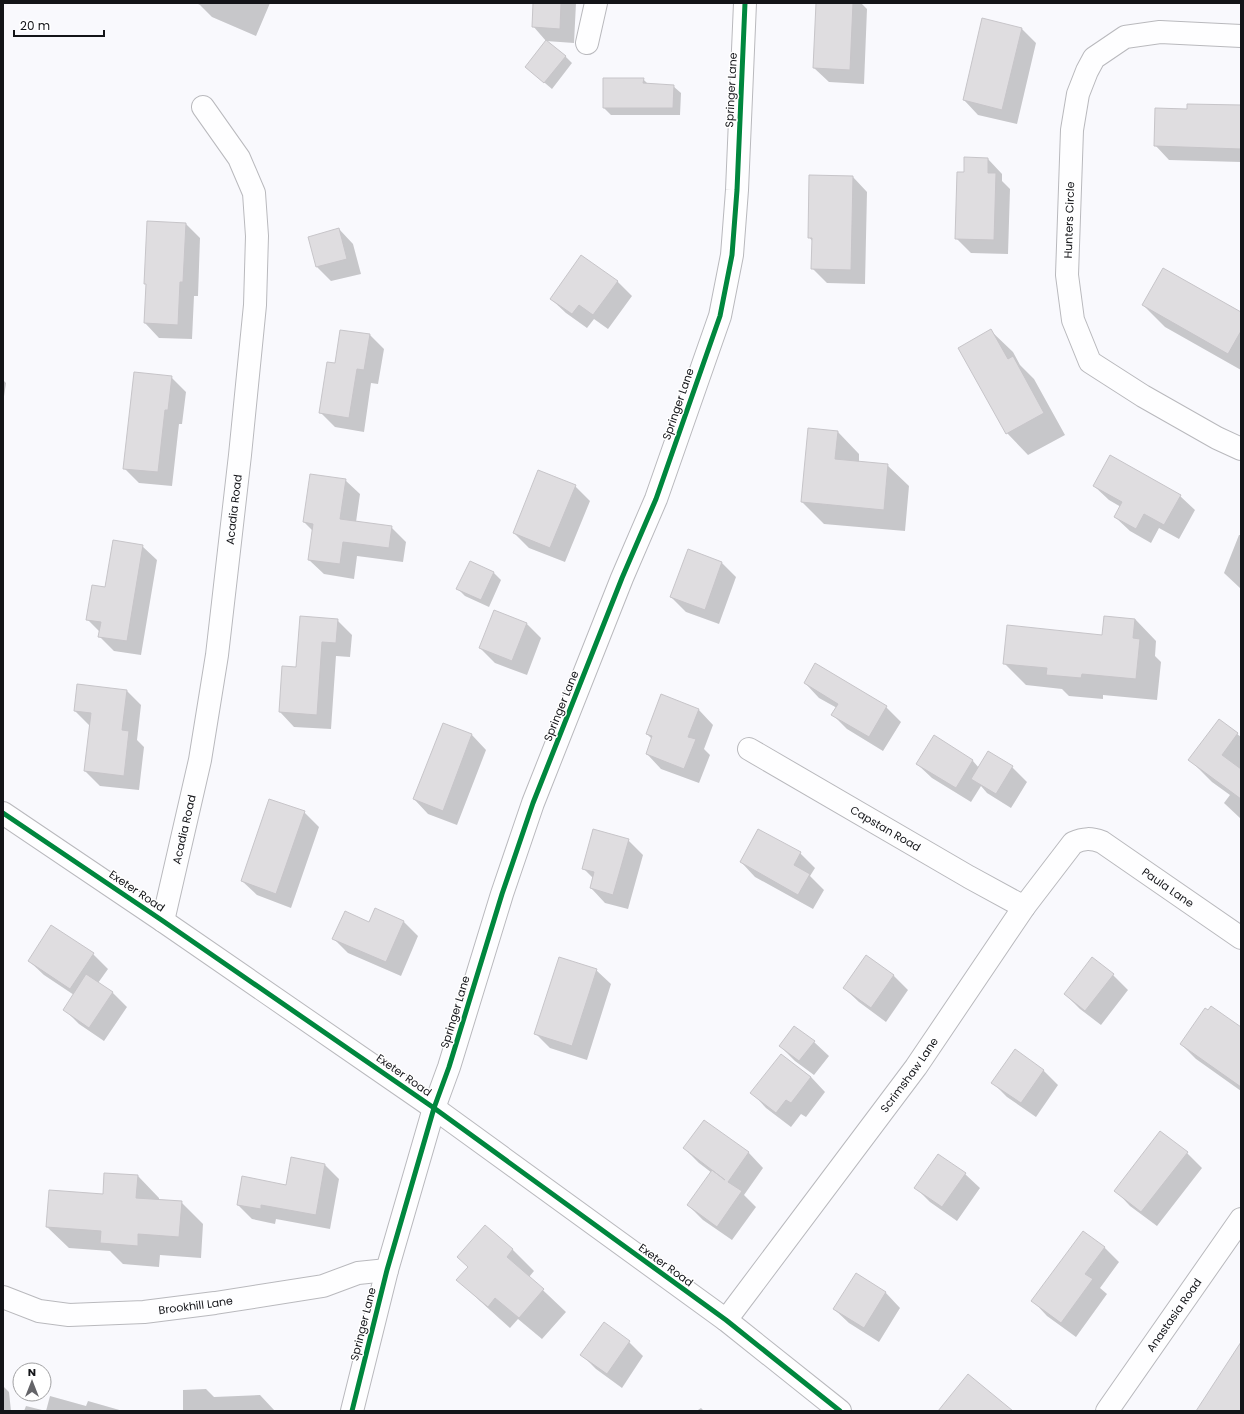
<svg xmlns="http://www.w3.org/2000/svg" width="1244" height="1414" viewBox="0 0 1244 1414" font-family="Poppins,sans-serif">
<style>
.shadow{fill:#0003}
.building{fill:#dfdde0;stroke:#c7c5c9}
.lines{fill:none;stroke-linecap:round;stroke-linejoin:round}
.minor-casing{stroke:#b9b9bd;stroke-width:24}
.minor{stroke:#fefeff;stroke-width:22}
.cycleway-casing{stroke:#fff;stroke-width:8}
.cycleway{stroke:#00873e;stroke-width:5}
.labels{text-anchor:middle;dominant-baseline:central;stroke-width:3;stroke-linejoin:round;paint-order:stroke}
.street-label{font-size:11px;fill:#131418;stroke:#fff}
</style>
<rect width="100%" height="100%" fill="#f9f9fd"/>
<!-- shadow -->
<path class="shadow" d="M 196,3 L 270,3 L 256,36 L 212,17 L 200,5 Z
M 534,3 L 576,3 L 574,43 L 546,41 L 533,26 Z
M 817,3 L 861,3 L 867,9 L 864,84 L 829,82 L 814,68 Z
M 1021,28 L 1036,43 L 1017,124 L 978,115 L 964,100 Z
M 565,56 L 572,63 L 552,89 L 526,67 Z
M 643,79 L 649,85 L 673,86 L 681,93 L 680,115 L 611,115 L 604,108 Z
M 1241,106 L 1241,162 L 1169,160 L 1155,145 L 1188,110 Z
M 988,159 L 1002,174 L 1002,181 L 1010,189 L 1008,254 L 971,253 L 956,238 L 965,173 Z
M 853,177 L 867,192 L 865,284 L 827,283 L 812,268 L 813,242 L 809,237 Z
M 186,224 L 200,238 L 198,296 L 194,296 L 192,339 L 159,338 L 145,323 L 147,285 L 145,283 Z
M 339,229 L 353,244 L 361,274 L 331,281 L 317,267 Z
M 617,281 L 632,296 L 608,329 L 594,319 L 587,328 L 566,313 L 551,299 Z
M 1143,305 L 1241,313 L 1241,370 L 1165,327 Z
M 991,331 L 1013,352 L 1020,365 L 1034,379 L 1065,435 L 1028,455 L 1007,433 Z
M 369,334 L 384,349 L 378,384 L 371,383 L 364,432 L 335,427 L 320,412 L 336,364 Z
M 171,377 L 186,392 L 182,424 L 179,424 L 172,486 L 139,483 L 124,468 Z
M 3,380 L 6,383 L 3,403 Z
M 838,432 L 859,454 L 859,462 L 887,465 L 909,486 L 905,531 L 824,524 L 802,502 Z
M 345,480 L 360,494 L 356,522 L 391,527 L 406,542 L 403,562 L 357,556 L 354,579 L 324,574 L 309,560 L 313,531 L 304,522 Z
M 575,486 L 590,501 L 565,562 L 529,548 L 514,533 Z
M 1094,486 L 1180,496 L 1195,510 L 1179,539 L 1159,528 L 1151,543 L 1130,531 L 1115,517 L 1121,507 L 1109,500 Z
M 1239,535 L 1241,535 L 1241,589 L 1224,573 Z
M 142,546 L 157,560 L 141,655 L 114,651 L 99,636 L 100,632 L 87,619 L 106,588 Z
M 688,551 L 722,563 L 736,577 L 719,624 L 686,612 L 671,597 Z
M 494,573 L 501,580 L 489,607 L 465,596 L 458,589 Z
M 1135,619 L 1156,641 L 1155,656 L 1161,662 L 1157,700 L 1103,695 L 1103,699 L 1069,696 L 1062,689 L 1026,685 L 1004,663 L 1103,636 Z
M 337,620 L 352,635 L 350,657 L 336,656 L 331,729 L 294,727 L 280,712 L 297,668 Z
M 526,623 L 541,638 L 527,675 L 495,663 L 480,648 Z
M 805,683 L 886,707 L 901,722 L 883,751 L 847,729 L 833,715 L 837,708 L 819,698 Z
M 127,691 L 141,705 L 137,740 L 144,747 L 139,790 L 100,786 L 85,771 L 90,726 L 75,711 Z
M 662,696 L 699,710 L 713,725 L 704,749 L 710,755 L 699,783 L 661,769 L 647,754 L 652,739 L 647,734 Z
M 1219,720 L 1241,737 L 1241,819 L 1224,803 L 1230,795 L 1212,782 L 1190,760 Z
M 443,724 L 472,735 L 486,750 L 457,825 L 428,814 L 414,799 Z
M 934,737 L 973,761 L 979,768 L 988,753 L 1012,767 L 1027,782 L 1011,808 L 987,793 L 981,786 L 971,802 L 932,778 L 917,764 Z
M 304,812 L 319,827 L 291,908 L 257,895 L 242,881 Z
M 628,840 L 643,855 L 628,909 L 605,903 L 591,888 L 593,878 L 583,868 Z
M 800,853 L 815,868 L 810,876 L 824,890 L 813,909 L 755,877 L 741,862 Z
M 404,922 L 418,936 L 401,976 L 348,953 L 334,939 L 369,923 Z
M 52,927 L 93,954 L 108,969 L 98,983 L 112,992 L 127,1007 L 104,1041 L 79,1024 L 65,1010 L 74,995 L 44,975 L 29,961 Z
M 867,956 L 894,976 L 908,990 L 886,1022 L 859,1002 L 844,988 Z
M 1092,959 L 1113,975 L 1128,990 L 1101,1025 L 1080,1009 L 1065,994 Z
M 596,970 L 611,984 L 587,1060 L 550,1048 L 535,1033 Z
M 1241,1028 L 1241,1091 L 1196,1059 L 1181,1044 Z
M 814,1042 L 829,1056 L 814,1075 L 795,1061 L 780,1046 Z
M 781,1055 L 811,1077 L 825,1092 L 806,1117 L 801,1114 L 791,1127 L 766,1108 L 752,1093 Z
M 1043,1070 L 1058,1085 L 1036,1117 L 1007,1097 L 993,1083 Z
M 704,1121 L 749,1153 L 763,1168 L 744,1195 L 756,1207 L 732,1240 L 703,1220 L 688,1205 L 712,1173 L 699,1163 L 684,1148 Z
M 1187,1153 L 1202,1168 L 1157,1226 L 1130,1206 L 1116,1191 Z
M 938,1155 L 965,1174 L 980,1188 L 957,1221 L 930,1202 L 916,1188 Z
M 325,1165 L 339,1179 L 330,1229 L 276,1219 L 275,1224 L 252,1219 L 238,1205 L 287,1186 Z
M 138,1176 L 159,1198 L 159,1201 L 181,1202 L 203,1224 L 201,1258 L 160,1255 L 159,1267 L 123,1264 L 110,1251 L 69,1248 L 47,1227 Z
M 1104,1247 L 1119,1262 L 1100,1288 L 1107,1294 L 1076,1337 L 1047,1316 L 1033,1301 Z
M 512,1249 L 534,1271 L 529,1277 L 566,1312 L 542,1339 L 518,1319 L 510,1328 L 480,1301 L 458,1280 Z
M 856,1275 L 886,1293 L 900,1308 L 879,1342 L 849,1323 L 834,1309 Z
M 629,1342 L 643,1356 L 622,1388 L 596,1369 L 582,1355 Z
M 3,1386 L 9,1392 L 11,1411 L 3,1411 Z
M 206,1389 L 214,1397 L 260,1395 L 275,1411 L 183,1411 L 183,1390 Z
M 50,1396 L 86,1406 L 88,1401 L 123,1411 L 46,1411 Z
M 26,1406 L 46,1411 L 24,1411 Z
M 701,1408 L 704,1411 L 698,1411 L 698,1410 Z"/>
<!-- building -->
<path class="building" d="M 533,3 L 561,3 L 560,29 L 532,27 Z
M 816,3 L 853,3 L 850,70 L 813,68 Z
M 982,18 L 1022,28 L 1002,110 L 963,100 Z
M 546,40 L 566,56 L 544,83 L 525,67 Z
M 603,78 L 644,78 L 643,83 L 674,85 L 673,108 L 603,108 Z
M 1187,104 L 1241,105 L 1241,149 L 1154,146 L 1155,108 L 1187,109 Z
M 964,157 L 988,158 L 988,173 L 996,173 L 994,240 L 955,239 L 957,172 L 964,172 Z
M 809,175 L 853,176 L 851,270 L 811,269 L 812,238 L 808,238 Z
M 147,221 L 186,223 L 183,282 L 180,282 L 178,325 L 144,323 L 146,284 L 144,284 Z
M 339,228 L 347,259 L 316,267 L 308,237 Z
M 581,255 L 618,281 L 593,315 L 579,305 L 572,314 L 550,299 Z
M 1163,268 L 1241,312 L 1241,331 L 1228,354 L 1142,305 Z
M 991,329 L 1008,359 L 1013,356 L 1044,413 L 1006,434 L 958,348 Z
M 340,330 L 370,334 L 364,370 L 357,369 L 349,418 L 319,413 L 327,362 L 335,363 Z
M 134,372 L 172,376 L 168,410 L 165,410 L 158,472 L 123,469 Z
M 808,428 L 838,431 L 835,459 L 888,464 L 884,510 L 801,502 Z
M 1110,455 L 1181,495 L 1164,525 L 1144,514 L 1136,529 L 1114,517 L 1122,502 L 1093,486 Z
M 538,470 L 576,485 L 550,548 L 513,533 Z
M 310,474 L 346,479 L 340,519 L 392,526 L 389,548 L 343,542 L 340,564 L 308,560 L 313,524 L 303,522 Z
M 113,540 L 143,545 L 127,641 L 98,637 L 101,622 L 86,620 L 92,585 L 105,587 Z
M 688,549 L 722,562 L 705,610 L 670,597 Z
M 470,561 L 494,572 L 481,600 L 456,589 Z
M 494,610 L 527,623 L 512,661 L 479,648 Z
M 300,616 L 338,619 L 336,643 L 322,642 L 317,715 L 279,712 L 282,666 L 296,667 Z
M 1104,616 L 1135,619 L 1133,638 L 1140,639 L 1136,679 L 1082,674 L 1081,678 L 1046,675 L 1047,668 L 1003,664 L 1007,625 L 1102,635 Z
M 815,663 L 887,706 L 869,737 L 831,715 L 838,704 L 804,683 Z
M 77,684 L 127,690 L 122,730 L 129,731 L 124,776 L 84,771 L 91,713 L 74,711 Z
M 661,694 L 699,709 L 688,737 L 696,739 L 684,769 L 646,754 L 652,736 L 646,734 Z
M 1219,719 L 1238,733 L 1222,755 L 1241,769 L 1241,799 L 1188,760 Z
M 443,723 L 472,734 L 443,811 L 413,799 Z
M 934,735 L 973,760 L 956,788 L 916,764 Z
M 988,751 L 1013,766 L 996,794 L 971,779 Z
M 269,799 L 305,811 L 276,894 L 241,881 Z
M 593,829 L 629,839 L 613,895 L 590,888 L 594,872 L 582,869 Z
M 758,829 L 801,852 L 794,865 L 810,874 L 798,895 L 740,862 Z
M 375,908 L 404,921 L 386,962 L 332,939 L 345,911 L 369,922 Z
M 51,925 L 94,953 L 70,989 L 28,961 Z
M 866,955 L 894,975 L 871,1008 L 843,988 Z
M 559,957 L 597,969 L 572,1046 L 534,1034 Z
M 1092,957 L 1114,974 L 1085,1011 L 1064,994 Z
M 86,974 L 113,992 L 89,1028 L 63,1010 Z
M 1211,1006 L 1241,1027 L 1241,1087 L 1180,1044 L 1205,1008 L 1208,1010 Z
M 794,1026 L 815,1041 L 799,1061 L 779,1046 Z
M 1015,1049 L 1044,1070 L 1021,1103 L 991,1083 Z
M 781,1054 L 811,1077 L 791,1103 L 786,1100 L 776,1113 L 750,1093 Z
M 704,1120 L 749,1152 L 728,1182 L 742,1191 L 717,1227 L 687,1205 L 712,1170 L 725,1180 L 683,1148 Z
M 1160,1131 L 1188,1152 L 1141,1212 L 1114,1191 Z
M 938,1154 L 966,1173 L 942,1207 L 914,1188 Z
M 291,1157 L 325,1164 L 316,1215 L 261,1205 L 261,1209 L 237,1205 L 242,1176 L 286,1185 Z
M 104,1173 L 138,1175 L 136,1198 L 182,1201 L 179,1237 L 138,1234 L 138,1246 L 100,1243 L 101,1231 L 46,1227 L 49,1190 L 103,1194 Z
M 485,1225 L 513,1249 L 507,1257 L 544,1289 L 519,1318 L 495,1298 L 488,1307 L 456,1280 L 468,1267 L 457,1257 Z
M 1083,1231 L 1105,1247 L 1085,1274 L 1093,1279 L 1061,1323 L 1031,1301 Z
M 856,1273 L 886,1292 L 864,1328 L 833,1309 Z
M 604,1322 L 630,1341 L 607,1374 L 580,1355 Z
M 1241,1342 L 1241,1411 L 1196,1411 Z
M 968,1374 L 1013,1411 L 938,1411 Z"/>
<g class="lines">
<defs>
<g id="minor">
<path d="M 1241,36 L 1160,32 L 1125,37 L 1094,58 L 1087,71 L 1078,94 L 1072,130 L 1067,275 L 1073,320 L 1090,362 L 1143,396 L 1217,438 L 1241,449"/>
<path d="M 587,43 L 596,3"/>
<path id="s1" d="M 749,749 L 969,877 L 1024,907"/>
<path d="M 3,813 L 163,921 L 434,1108 L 726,1320 L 840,1411"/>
<path id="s2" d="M 163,921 L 200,760 L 217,655 L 240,455 L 255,305 L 257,236 L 254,193 L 239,158 L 203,107"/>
<path id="s3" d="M 3,1297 L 39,1311 L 69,1315 L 144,1312 L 215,1303 L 323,1286 L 358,1273 L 387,1270"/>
<path id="s4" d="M 726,1320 L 916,1067 L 1024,907 L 1073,843 C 1084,838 1091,838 1102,842 L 1241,938"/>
<path d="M 352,1411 L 387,1270 L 434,1108 L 449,1067 L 502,894 L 533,803 L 622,578 L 656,499 L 720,316 L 732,255 L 737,190 L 745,3"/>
<path id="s5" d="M 1107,1411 L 1241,1219"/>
</g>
</defs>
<!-- minor casing -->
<use href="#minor" class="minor-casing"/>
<!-- minor -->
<use href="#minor" class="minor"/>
<defs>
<path id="cycleway" d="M 3,813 L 163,921 L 434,1108 L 726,1320 L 840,1411
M 352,1411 L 387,1270 L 434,1108 L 449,1067 L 502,894 L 533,803 L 622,578 L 656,499 L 720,316 L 732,255 L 737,190 L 745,3"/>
</defs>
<!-- cycleway casing -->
<use href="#cycleway" class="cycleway-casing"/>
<!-- cycleway -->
<use href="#cycleway" class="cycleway"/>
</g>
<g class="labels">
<!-- street labels -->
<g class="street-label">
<text transform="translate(731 90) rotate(-87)">Springer Lane</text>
<text transform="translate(1069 220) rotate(-88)">Hunters Circle</text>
<text transform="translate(678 404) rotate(-71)">Springer Lane</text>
<text stroke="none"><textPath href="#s2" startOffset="418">Acadia Road</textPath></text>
<text transform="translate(561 706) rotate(-68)">Springer Lane</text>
<text stroke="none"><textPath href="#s2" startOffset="94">Acadia Road</textPath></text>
<text stroke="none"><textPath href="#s1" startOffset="158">Capstan Road</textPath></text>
<text stroke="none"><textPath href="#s4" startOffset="700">Paula Lane</textPath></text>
<text transform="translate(137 891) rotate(34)">Exeter Road</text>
<text transform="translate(455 1012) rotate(-73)">Springer Lane</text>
<text transform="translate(404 1075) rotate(35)">Exeter Road</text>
<text stroke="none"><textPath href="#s4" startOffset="306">Scrimshaw Lane</textPath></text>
<text transform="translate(666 1265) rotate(36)">Exeter Road</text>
<text stroke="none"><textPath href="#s3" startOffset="196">Brookhill Lane</textPath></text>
<text stroke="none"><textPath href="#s5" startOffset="117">Anastasia Road</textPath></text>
<text transform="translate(363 1324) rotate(-76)">Springer Lane</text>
</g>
</g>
<!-- border -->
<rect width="1244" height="1414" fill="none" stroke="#131418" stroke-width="8"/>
<!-- north arrow -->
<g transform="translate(32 1382)"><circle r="19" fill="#ffffff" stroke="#a1a1a3"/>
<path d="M0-3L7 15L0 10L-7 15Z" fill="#646468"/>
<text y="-6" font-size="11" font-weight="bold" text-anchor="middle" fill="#131418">N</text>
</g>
<!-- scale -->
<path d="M14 30v6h90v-6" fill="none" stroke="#131418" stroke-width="2"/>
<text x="20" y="30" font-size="12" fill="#131418" stroke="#ffffff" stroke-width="3" paint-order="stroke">20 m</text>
</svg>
